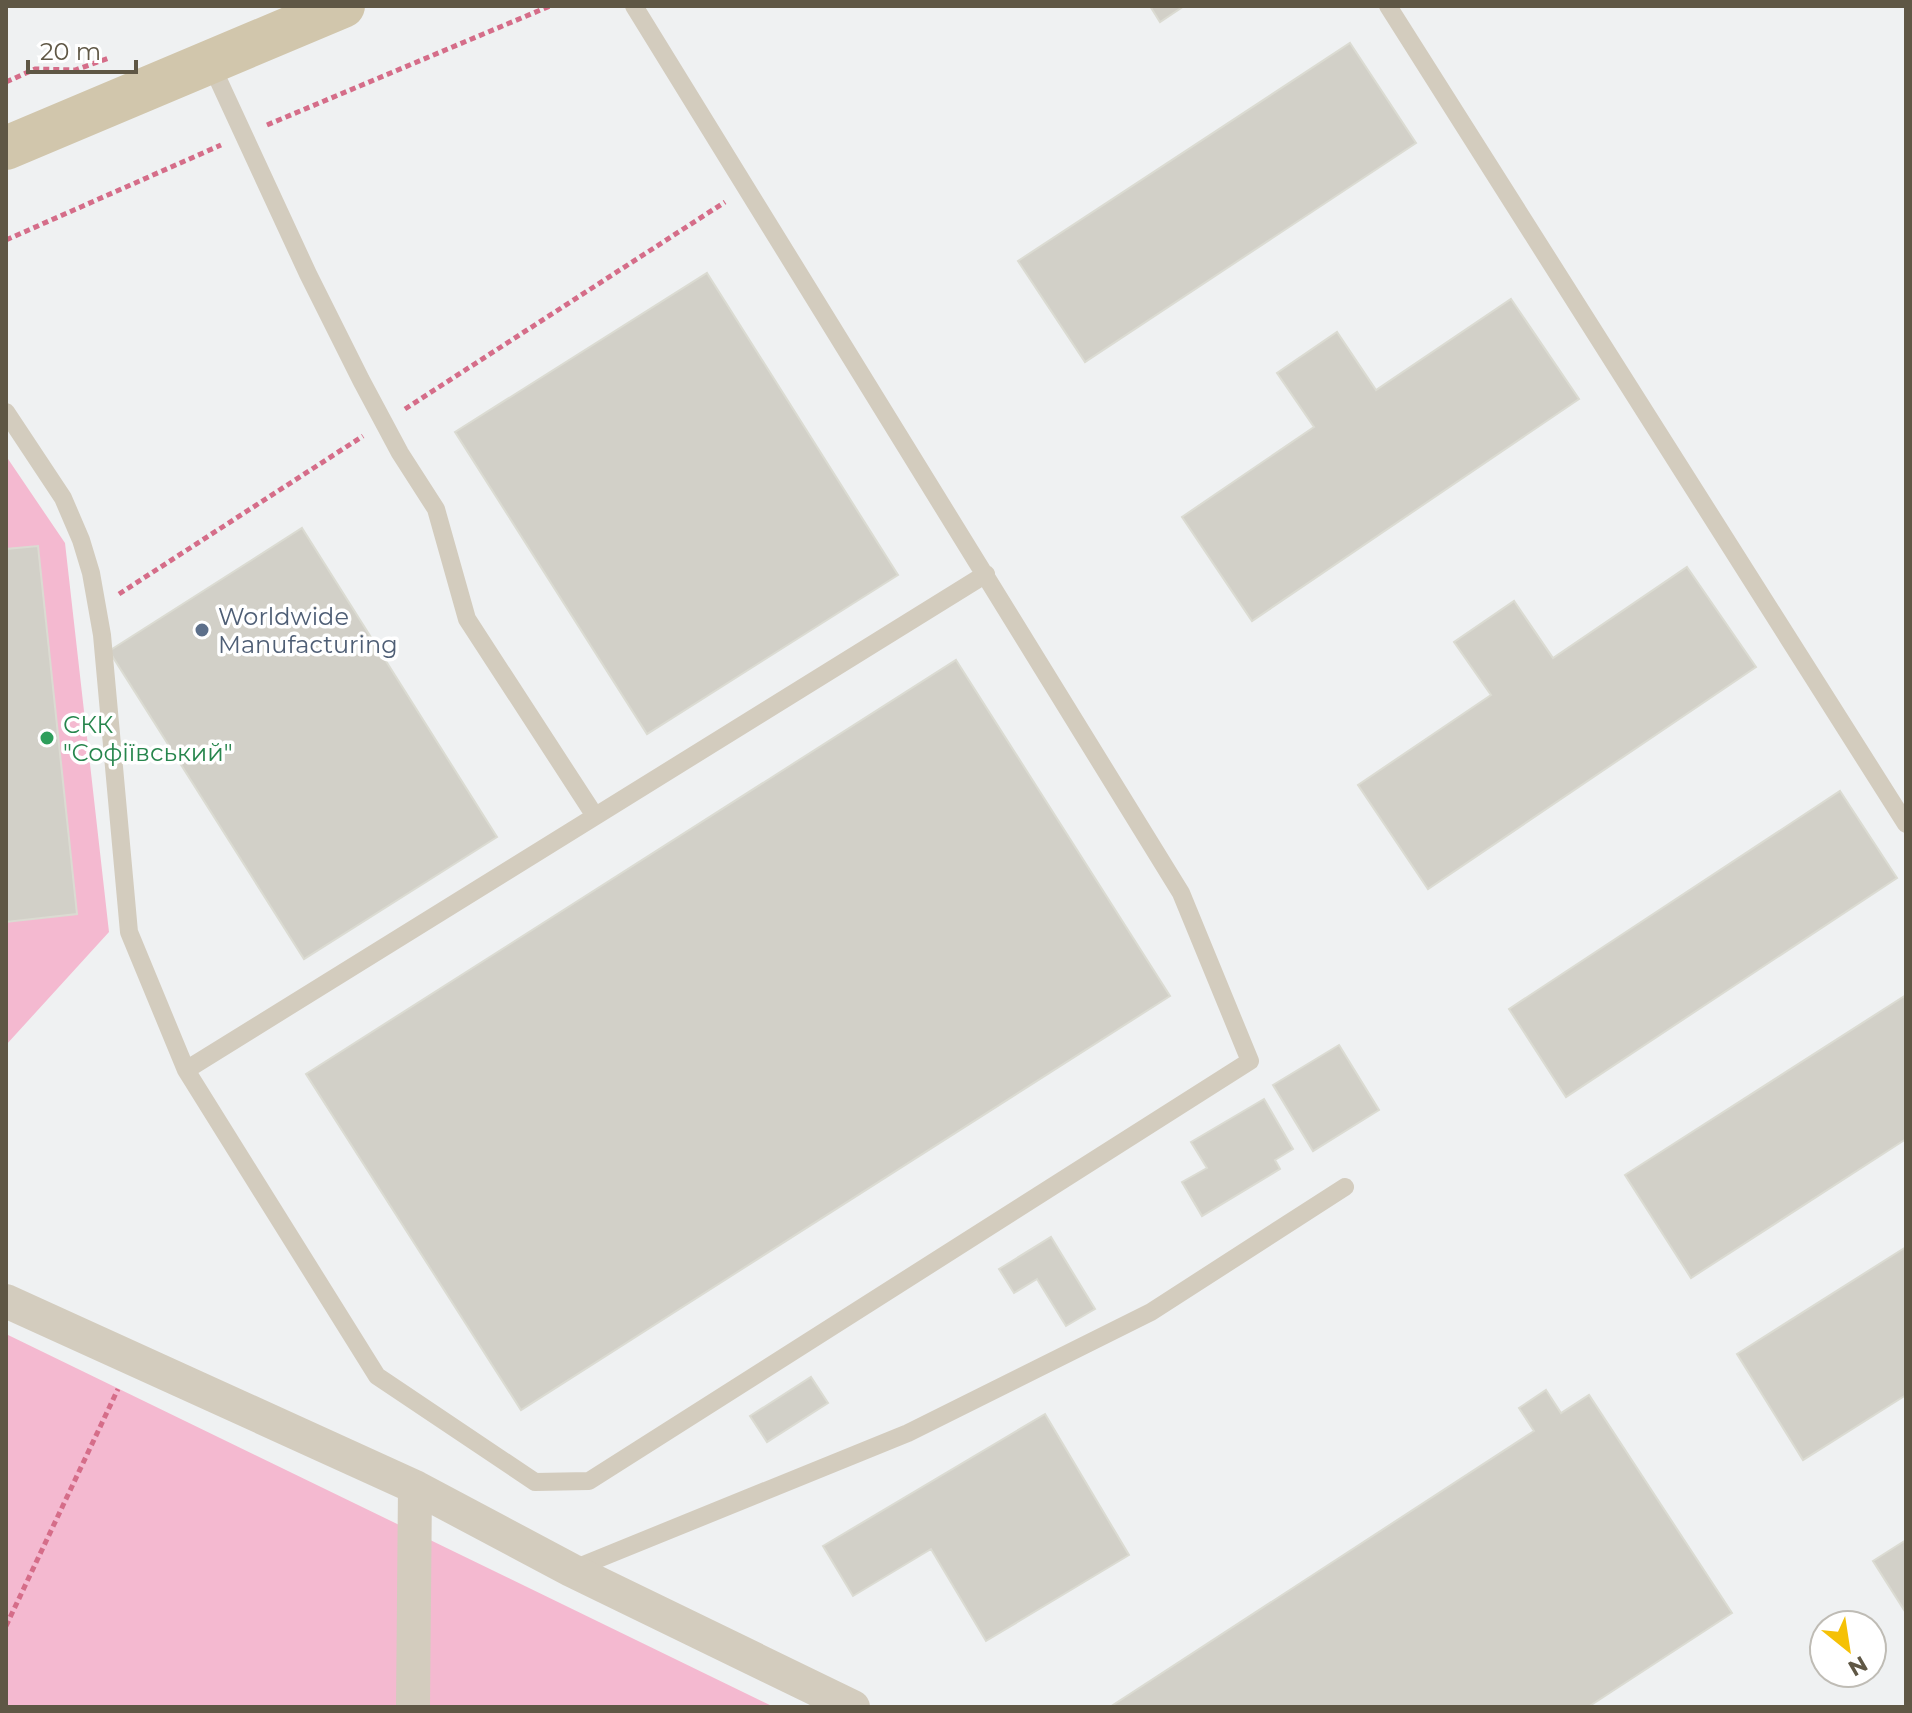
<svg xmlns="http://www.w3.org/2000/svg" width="1912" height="1713" viewBox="0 0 1912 1713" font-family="Montserrat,sans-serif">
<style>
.green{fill:#f4b9d0}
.building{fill:#d2d0c8;stroke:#dbdbd2;stroke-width:2}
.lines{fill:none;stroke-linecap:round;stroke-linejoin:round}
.path{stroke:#d56d89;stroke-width:5;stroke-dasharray:6 4;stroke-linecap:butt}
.lane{stroke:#d3ccbe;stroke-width:18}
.street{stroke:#d3ccbe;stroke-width:34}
.primary{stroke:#d1c6ac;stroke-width:44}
.service-dot{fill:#5c6f8a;stroke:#fff;stroke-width:3}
.leisure-dot{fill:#2e9e5b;stroke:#fff;stroke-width:3}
.labels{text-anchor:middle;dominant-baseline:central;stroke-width:7;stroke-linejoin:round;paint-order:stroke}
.service-label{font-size:24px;fill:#4e5e75;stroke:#fff;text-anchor:start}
.leisure-label{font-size:24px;fill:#27864d;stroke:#fff;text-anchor:start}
</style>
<rect width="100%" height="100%" fill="#eff1f2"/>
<!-- green -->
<path class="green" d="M 6,456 L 65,543 L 109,932 L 6,1045 Z
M 6,1334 L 774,1707 L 6,1707 Z"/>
<!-- building -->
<path class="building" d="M 1150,6 L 1184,6 L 1160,22 Z
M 1350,43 L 1416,143 L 1085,362 L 1018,261 Z
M 707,273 L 898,575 L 647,734 L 455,432 Z
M 1511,299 L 1579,399 L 1252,621 L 1182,517 L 1314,427 L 1277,373 L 1337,332 L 1376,390 Z
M 302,528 L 497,837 L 304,959 L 109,651 Z
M 38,546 L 77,914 L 6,922 L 6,549 Z
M 1687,567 L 1756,667 L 1428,889 L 1358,785 L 1491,695 L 1454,642 L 1514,601 L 1553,658 Z
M 956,660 L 1170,996 L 521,1410 L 306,1074 Z
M 1840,791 L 1897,878 L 1566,1097 L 1509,1009 Z
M 1906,995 L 1906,1139 L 1691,1278 L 1625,1175 Z
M 1339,1045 L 1379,1110 L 1313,1151 L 1273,1085 Z
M 1264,1099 L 1293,1149 L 1275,1160 L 1280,1169 L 1202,1216 L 1182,1182 L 1207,1168 L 1191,1142 Z
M 1051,1237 L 1095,1309 L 1066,1326 L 1037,1279 L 1014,1293 L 999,1269 Z
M 1906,1247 L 1906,1395 L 1803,1460 L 1737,1354 Z
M 811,1377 L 828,1403 L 767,1442 L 750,1416 Z
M 1546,1390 L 1561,1413 L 1589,1395 L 1732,1613 L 1588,1707 L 1110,1707 L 1534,1431 L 1519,1408 Z
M 1045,1414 L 1129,1555 L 986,1641 L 931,1549 L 853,1596 L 823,1546 Z
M 1906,1540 L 1906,1613 L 1873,1561 Z"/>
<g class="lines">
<!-- path -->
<path class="path" d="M 6,82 L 35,69 L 75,70 L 109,58
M 267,125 L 550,6
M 6,240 L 221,145
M 405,409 L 725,202
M 119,594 L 363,436
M 6,1626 L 118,1389"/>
<!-- lane -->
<path class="lane" d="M 634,6 L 1181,893 L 1250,1061 L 589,1481 L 535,1482 L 377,1376 L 186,1070 L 986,574
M 1388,6 L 1906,824
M 210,62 L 308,274 L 361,380 L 400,453 L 436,509 L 467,619 L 595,816
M 6,412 L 63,498 L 81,540 L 91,573 L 102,635 L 129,932 L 186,1070
M 571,1570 L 908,1433 L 1151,1312 L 1345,1187"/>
<!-- street -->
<path class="street" d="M 6,1301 L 415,1487 L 571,1570 L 853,1707
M 413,1707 L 415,1487"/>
<!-- primary -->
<path class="primary" d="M 6,148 L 343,6"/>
</g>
<!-- markers -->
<circle class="service-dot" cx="202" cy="630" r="8"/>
<circle class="leisure-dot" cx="47" cy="738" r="8"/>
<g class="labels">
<!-- service labels -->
<g class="service-label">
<text x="218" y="616">Worldwide<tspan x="218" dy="28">Manufacturing</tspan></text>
</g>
<!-- leisure labels -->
<g class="leisure-label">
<text x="63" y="724">СКК<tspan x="63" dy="28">"Софіївський"</tspan></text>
</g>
</g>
<!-- border -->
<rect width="1912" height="1713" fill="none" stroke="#5f5745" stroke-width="16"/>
<!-- north arrow -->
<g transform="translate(1848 1649) rotate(150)"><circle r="38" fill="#ffffff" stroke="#bfbcb5" stroke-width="2"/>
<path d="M0-6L14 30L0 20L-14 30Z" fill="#f5c106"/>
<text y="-12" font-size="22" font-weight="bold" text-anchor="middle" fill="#5f5745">N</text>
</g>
<!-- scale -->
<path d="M28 60v12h108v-12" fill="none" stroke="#5f5745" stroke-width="4"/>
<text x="40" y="60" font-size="24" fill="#5f5745" stroke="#ffffff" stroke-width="6" paint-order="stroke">20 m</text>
</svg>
